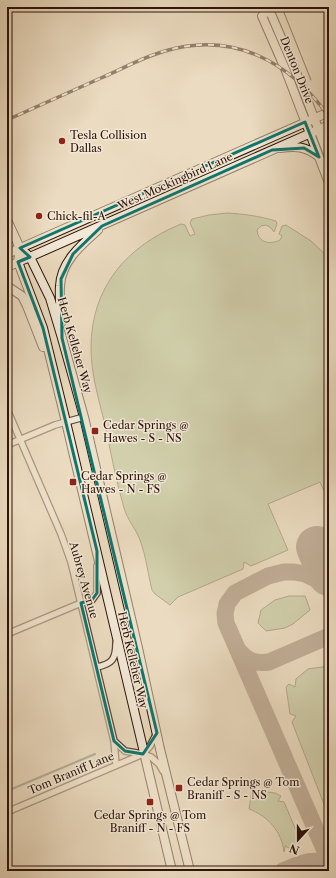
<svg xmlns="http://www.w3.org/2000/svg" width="336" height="878" viewBox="0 0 336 878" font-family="'Libre Caslon Text',serif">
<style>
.green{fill:#b2c196;stroke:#6f6a50}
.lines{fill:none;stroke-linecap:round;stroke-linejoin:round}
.stream{stroke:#6d786d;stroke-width:2}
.taxiway{stroke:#8c7764;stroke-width:17}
.runway{stroke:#8c7764;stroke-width:42}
.minor-casing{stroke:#5c4537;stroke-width:8}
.secondary-casing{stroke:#2c1309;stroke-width:10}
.minor{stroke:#f2e8d6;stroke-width:5.5}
.secondary{stroke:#f2e8d6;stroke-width:8}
.tram{stroke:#2c1309;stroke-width:1}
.rail-casing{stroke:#2c1309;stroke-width:3.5}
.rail{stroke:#f2e8d6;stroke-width:2;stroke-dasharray:6;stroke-linecap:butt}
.marked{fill:none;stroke:#0f766e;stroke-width:3;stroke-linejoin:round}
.poi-dot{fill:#8f2418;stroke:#f2e8d6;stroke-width:1.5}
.labels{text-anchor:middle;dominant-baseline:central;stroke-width:3;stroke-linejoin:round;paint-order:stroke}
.street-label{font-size:11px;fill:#2c1309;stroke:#f2e8d6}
.poi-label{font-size:11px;fill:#2c1309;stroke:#f2e8d6;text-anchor:start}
</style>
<rect width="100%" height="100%" fill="#ebdbc0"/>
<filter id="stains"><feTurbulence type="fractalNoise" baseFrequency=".005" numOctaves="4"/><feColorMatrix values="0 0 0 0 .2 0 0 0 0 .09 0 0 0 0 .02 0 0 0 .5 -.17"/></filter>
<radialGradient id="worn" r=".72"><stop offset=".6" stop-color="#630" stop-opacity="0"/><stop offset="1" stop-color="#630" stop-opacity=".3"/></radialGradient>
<!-- green -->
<path class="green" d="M 227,213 C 244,214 259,216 276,221 L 277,224 L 274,232 L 271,228 L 266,225 L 261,226 L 257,230 C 258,243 270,245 280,240 L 282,236 L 279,234 L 282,226 L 286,225 L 311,241 L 329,258 L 329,502 L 320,482 L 268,504 L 288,550 L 251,566 L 244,562 L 243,569 L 178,597 L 170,605 L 155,594 L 152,590 C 148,574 146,556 140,540 C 136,529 127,519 124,508 C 116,481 111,453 105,425 C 99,400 91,374 91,348 C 91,287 127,246 181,224 L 185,225 L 190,236 L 195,234 L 190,223 L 192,219 L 209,215 Z
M 289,596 L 305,596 L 307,601 L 310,610 L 293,624 L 285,628 L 266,631 L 258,623 L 261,610 L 275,600 Z
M 329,666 L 329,817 L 292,722 L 296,716 L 290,714 L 286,687 L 289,684 L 295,687 L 296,679 L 308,669 Z
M 252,790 L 275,793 L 281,796 L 278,801 L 284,802 L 298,835 L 299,843 L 291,849 L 285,846 L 284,852 C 282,832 268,816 249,809 Z"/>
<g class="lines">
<!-- stream -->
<path class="stream" d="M 7,791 L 95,754"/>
<!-- taxiway -->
<path class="taxiway" d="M 329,587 L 318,580 L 305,574 L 294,572 L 284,572 L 268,576 L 235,593 L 227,604 L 225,614 L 226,623 L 240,655 L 329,860
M 238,650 C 247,661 255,664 269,662 L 329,636
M 283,871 C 298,865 313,856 329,865"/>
<!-- runway -->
<path class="runway" d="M 317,547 L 329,575"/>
<defs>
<path id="minor" d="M 7,409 L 61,534 L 71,562 L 114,741 L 116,765
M 7,445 L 55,425 L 84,417
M 7,634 L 81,603 L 92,600 L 97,593 L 97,566
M 97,667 C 112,664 116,659 116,643
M 114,741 L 125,751 L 143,754 L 151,757 L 159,764 L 163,771
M 7,812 L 143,754 L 150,746 L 157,733"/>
<path id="secondary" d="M 264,7 L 266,11 L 271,14 L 301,84 L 329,157
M 266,11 L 262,16 L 286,71 L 329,183
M 280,148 C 296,146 305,146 318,156
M 7,220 L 20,248 L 30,257 L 50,298 L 62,338 L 84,417 L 138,648 L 160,749 L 190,871
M 20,248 L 18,262 L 43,328 L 66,422 L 172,871
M 7,254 L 329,112
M 7,267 L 329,125
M 7,286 L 22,296 L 27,306 L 43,347
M 61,323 C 61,311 59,298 60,286 C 61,262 81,245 98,230"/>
</defs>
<!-- minor casing -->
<use href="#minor" class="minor-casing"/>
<!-- secondary casing -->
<use href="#secondary" class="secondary-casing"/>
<!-- minor -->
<use href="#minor" class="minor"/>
<!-- secondary -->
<use href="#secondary" class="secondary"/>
<!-- tram -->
<path class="tram" d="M 283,10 L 311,80"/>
<defs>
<path id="rail" d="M 7,120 C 38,106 70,92 101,78 C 122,69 143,57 165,51 C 233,31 290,61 329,117"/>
</defs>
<!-- rail casing -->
<use href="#rail" class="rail-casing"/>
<!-- rail -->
<use href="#rail" class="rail"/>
</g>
<!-- marked area -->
<path d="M0 0H336V878H0ZM 305,122 L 319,157 L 304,148 L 272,150 L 102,226 L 73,254 L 61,279 L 62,338 L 157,733 L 143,754 L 125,751 L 114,741 L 81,603 L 92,600 L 97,593 L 97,551 L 43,328 L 18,262 L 30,257 L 20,248 Z" fill="#ebdbc0" fill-opacity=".55" fill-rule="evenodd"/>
<path class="marked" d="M 305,122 L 319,157 L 304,148 L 272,150 L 102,226 L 73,254 L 61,279 L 62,338 L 157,733 L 143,754 L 125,751 L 114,741 L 81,603 L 92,600 L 97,593 L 97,551 L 43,328 L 18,262 L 30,257 L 20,248 Z"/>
<!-- markers -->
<g class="poi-dot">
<circle cx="62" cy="141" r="4"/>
<circle cx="39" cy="216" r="4"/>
<rect x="91" y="427" width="8" height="8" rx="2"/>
<rect x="69" y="478" width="8" height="8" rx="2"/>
<rect x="175" y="784" width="8" height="8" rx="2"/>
<rect x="146" y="798" width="8" height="8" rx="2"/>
</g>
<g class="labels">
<!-- street labels -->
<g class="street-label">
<text transform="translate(297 70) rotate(68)">Denton Drive</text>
<text transform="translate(175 181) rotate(-24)">West Mockingbird Lane</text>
<text transform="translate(75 345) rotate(74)">Herb Kelleher Way</text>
<text transform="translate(84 580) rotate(74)">Aubrey Avenue</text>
<text transform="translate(133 660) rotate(77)">Herb Kelleher Way</text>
<text transform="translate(71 773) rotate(-23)">Tom Braniff Lane</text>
</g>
<!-- poi labels -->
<g class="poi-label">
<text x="70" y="135">Tesla Collision<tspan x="70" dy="13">Dallas</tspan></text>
<text x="47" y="216">Chick-fil-A</text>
<text x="103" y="425">Cedar Springs @<tspan x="103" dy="13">Hawes - S - NS</tspan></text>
<text x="81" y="476">Cedar Springs @<tspan x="81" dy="13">Hawes - N - FS</tspan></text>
<text x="187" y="782">Cedar Springs @ Tom<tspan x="187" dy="13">Braniff - S - NS</tspan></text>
<text x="150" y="815" text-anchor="middle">Cedar Springs @ Tom<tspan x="150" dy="13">Braniff - N - FS</tspan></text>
</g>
</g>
<!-- margin -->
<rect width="336" height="878" fill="none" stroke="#ebdbc0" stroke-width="24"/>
<rect x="8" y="8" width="320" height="862" fill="none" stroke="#2c1309" stroke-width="2"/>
<rect x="12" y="12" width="312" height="854" fill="none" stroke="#2c1309"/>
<!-- north arrow -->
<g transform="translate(298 840) rotate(201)" stroke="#f2e8d6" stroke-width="3" paint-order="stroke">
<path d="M0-3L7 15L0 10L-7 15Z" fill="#2c1309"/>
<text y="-6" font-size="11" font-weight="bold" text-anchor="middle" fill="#2c1309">N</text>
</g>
<rect width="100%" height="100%" filter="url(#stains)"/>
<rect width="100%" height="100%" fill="url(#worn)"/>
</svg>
